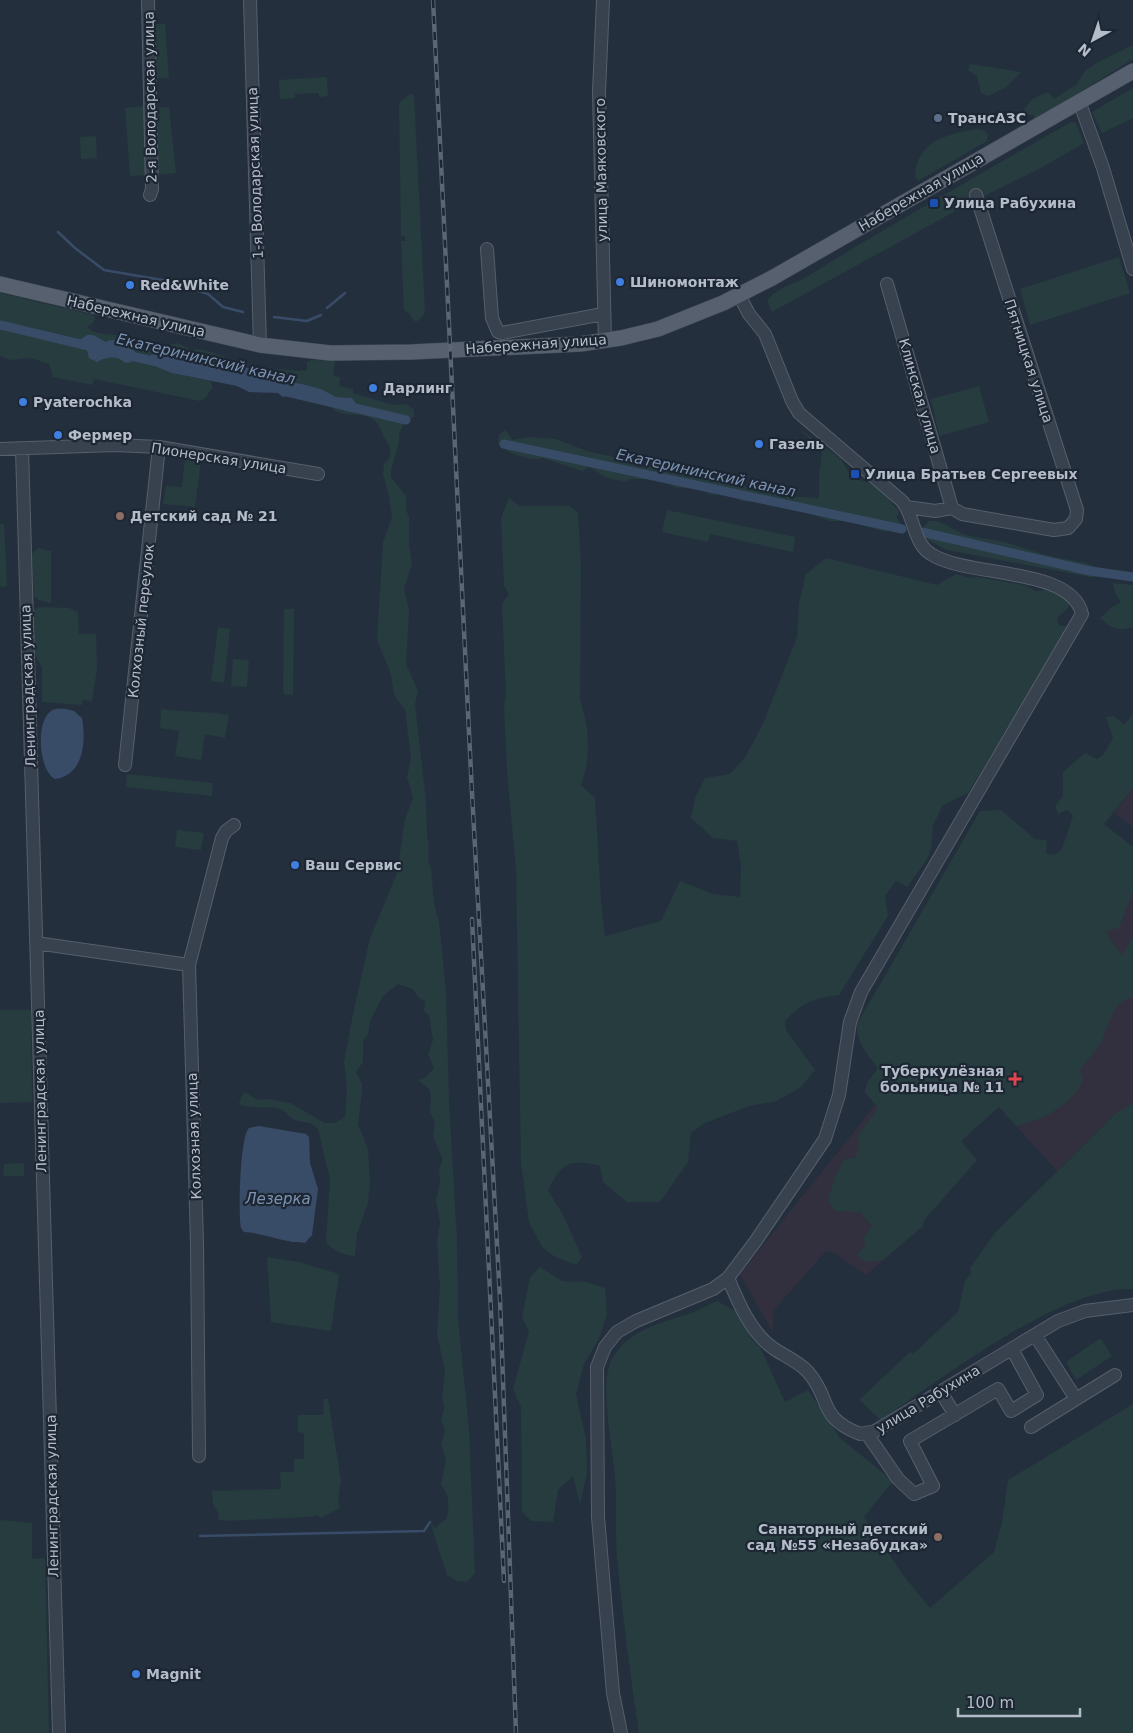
<svg xmlns="http://www.w3.org/2000/svg" width="1133" height="1733" viewBox="0 0 1133 1733" font-family="'DejaVu Sans',sans-serif">
<style>
.medical{fill:#32303f}
.green{fill:#263c3f}
.water{fill:#394c67}
.lines{fill:none;stroke-linecap:round;stroke-linejoin:round}
.stream{stroke:#394c67;stroke-width:2.5}
.canal{stroke:#394c67;stroke-width:9}
.minor-casing{stroke:#565f6c;stroke-width:14}
.major-casing{stroke:#414a57;stroke-width:16}
.minor{stroke:#38414e;stroke-width:12}
.major{stroke:#56606e;stroke-width:15}
.rail-casing{stroke:#5a6575;stroke-width:4.5}
.rail{stroke:#1d2633;stroke-width:2.5;stroke-dasharray:8;stroke-linecap:butt}
.service-dot{fill:#5c6f8a;stroke:#1d2633;stroke-width:2}
.transit-dot{fill:#1a4fb4;stroke:#1d2633;stroke-width:2}
.shop-dot{fill:#3f7fe0;stroke:#1d2633;stroke-width:2}
.education-dot{fill:#8d6e63;stroke:#1d2633;stroke-width:2}
.health-dot{fill:#e0444e;stroke:#1d2633;stroke-width:2}
.labels{text-anchor:middle;dominant-baseline:central;stroke-width:4.5;stroke-linejoin:round;paint-order:stroke}
.street-label{font-size:14px;fill:#b4bcc9;stroke:#1d2633}
.poi-label{font-size:14px;font-weight:bold;fill:#b4bcc9;stroke:#1d2633;text-anchor:start}
.water-label{font-size:15px;font-style:italic;fill:#7c92b1;stroke:#1d2633}
</style>
<rect width="100%" height="100%" fill="#242f3e"/>
<!-- medical -->
<path class="medical" d="M 1133,788 L 1133,827 L 1114,813 Z
M 1133,847 L 1133,1103 L 1115,1114 L 1057,1171 L 999,1107 L 961,1141 L 977,1160 L 925,1219 L 922,1227 L 866,1275 L 831,1251 L 825,1252 L 773,1311 L 773,1333 L 740,1274 L 994,957 Z"/>
<!-- green -->
<path class="green" d="M 153,24 L 165,24 L 169,78 L 155,78 Z
M 1133,45 L 1133,59 L 1032,122 L 1034,115 L 1021,114 L 1032,99 L 1048,92 L 1054,99 L 1076,85 L 1085,71 L 1095,64 Z
M 970,64 L 1021,72 L 1006,87 L 989,96 L 981,93 L 977,76 L 968,70 Z
M 327,77 L 328,96 L 319,97 L 319,93 L 295,94 L 295,98 L 280,99 L 279,80 Z
M 1133,88 L 1133,118 L 1102,133 L 1092,112 Z
M 410,94 L 414,95 L 425,313 L 418,321 L 414,321 L 410,314 L 404,310 L 401,241 L 405,241 L 405,236 L 401,236 L 399,103 Z
M 144,106 L 146,175 L 130,176 L 125,108 Z
M 169,107 L 176,173 L 156,175 L 154,108 Z
M 1071,122 L 1076,123 L 1084,143 L 1041,168 L 972,202 L 772,312 L 767,301 C 775,288 795,284 808,276 C 895,222 983,172 1071,122 Z
M 979,129 L 985,131 L 988,135 L 987,141 L 918,181 L 915,177 C 916,141 949,133 979,129 Z
M 96,136 L 97,158 L 81,159 L 80,137 Z
M 1119,257 L 1130,293 L 1030,325 L 1020,289 Z
M 0,293 L 93,315 L 95,319 L 92,324 L 87,327 C 97,337 110,332 122,337 C 130,340 137,345 145,347 L 151,345 L 159,347 L 178,343 L 192,350 L 198,349 L 218,354 L 243,366 L 233,368 L 220,364 L 162,351 L 149,359 L 158,359 L 160,363 L 158,367 L 182,375 L 210,381 L 213,387 L 205,398 L 200,401 L 94,379 L 92,385 L 53,377 L 49,364 L 31,358 L 10,360 L 0,356 Z
M 312,360 L 335,361 L 333,376 L 340,377 L 339,386 L 353,389 L 353,393 L 393,405 L 407,404 L 414,410 L 414,416 L 404,424 L 399,434 L 399,442 L 391,471 L 391,477 L 406,496 L 406,510 L 409,517 L 409,545 L 412,564 L 404,589 L 409,610 L 406,664 L 418,691 L 415,704 L 426,801 L 427,837 L 429,844 L 428,861 L 431,868 L 434,903 L 439,922 L 446,991 L 449,1101 L 457,1240 L 458,1318 L 469,1430 L 475,1573 L 467,1582 L 457,1581 L 447,1575 L 430,1522 L 435,1528 L 447,1518 C 449,1505 450,1495 441,1485 L 446,1459 L 441,1444 L 445,1430 L 441,1421 L 444,1408 L 442,1397 L 445,1372 L 437,1334 L 440,1287 L 437,1240 L 440,1223 L 436,1200 L 440,1182 L 439,1168 L 443,1160 L 433,1136 L 435,1122 L 430,1112 L 431,1096 L 429,1089 L 418,1080 L 425,1078 L 434,1068 L 428,1054 L 433,1040 L 429,1015 L 424,1011 L 425,1001 L 419,998 L 413,989 L 398,984 L 383,996 L 370,1021 L 368,1034 L 363,1041 L 363,1062 L 356,1072 L 362,1084 L 362,1092 L 358,1124 L 368,1149 L 370,1182 L 368,1203 L 357,1234 L 355,1256 C 344,1255 332,1251 326,1242 L 330,1179 L 318,1129 C 311,1120 302,1124 293,1119 C 288,1116 287,1112 281,1109 C 269,1105 252,1110 239,1104 L 241,1097 L 245,1092 L 258,1100 L 268,1099 L 290,1103 L 325,1123 L 335,1123 L 345,1117 L 347,1088 L 344,1062 L 354,1009 L 370,938 L 397,873 L 405,819 L 413,798 L 407,777 L 411,758 L 405,710 L 394,695 L 391,674 L 377,640 L 383,542 L 392,518 L 389,496 L 383,475 L 384,464 C 394,455 391,447 384,437 C 380,429 380,423 370,418 C 355,411 340,420 327,403 L 351,412 L 352,398 L 336,397 L 321,389 L 302,384 L 277,380 L 259,372 C 276,365 290,373 307,370 L 307,362 Z
M 979,386 L 989,422 L 939,436 L 931,399 Z
M 800,429 L 841,459 L 848,471 L 859,480 L 871,483 L 882,492 L 898,510 L 899,514 L 896,516 L 902,526 L 901,531 L 882,531 L 848,521 L 830,521 L 814,515 L 775,504 L 755,500 L 745,502 L 724,493 L 711,495 L 698,487 L 677,488 L 662,481 L 644,479 L 630,479 L 625,482 L 605,477 L 590,467 L 582,471 L 543,458 C 530,462 507,453 498,444 L 499,435 L 505,430 L 513,440 L 530,437 L 556,439 L 587,451 L 623,459 L 641,467 L 658,467 L 673,473 L 682,470 L 694,477 L 712,477 L 740,487 L 757,485 L 781,496 L 819,498 L 819,475 L 822,453 Z
M 185,458 L 201,461 L 195,507 L 163,504 L 166,486 L 182,487 Z
M 509,498 L 520,506 L 569,506 L 578,512 L 581,566 L 580,700 C 590,728 591,757 581,785 L 595,798 L 601,901 L 605,936 L 661,921 L 680,881 L 713,894 L 740,897 L 741,866 L 737,841 L 713,838 L 691,818 L 695,798 L 705,778 L 730,774 L 744,759 L 763,724 L 797,637 L 799,603 L 806,574 L 826,558 L 937,585 L 956,574 L 970,578 L 977,577 L 1024,585 L 1036,591 L 1045,590 L 1063,596 L 1070,603 L 1068,608 L 1057,618 L 1059,626 L 1068,626 L 968,793 L 943,805 L 933,825 L 931,850 L 926,861 L 907,887 L 896,881 L 885,896 L 888,916 L 839,995 C 813,998 803,1002 785,1021 L 786,1030 L 815,1070 L 801,1087 L 777,1101 L 749,1106 L 705,1123 L 691,1133 L 688,1162 L 660,1202 L 627,1202 L 603,1182 L 600,1166 C 569,1158 562,1163 548,1190 L 563,1215 L 582,1257 L 576,1265 L 555,1257 L 542,1247 L 529,1222 L 521,1163 L 516,870 L 507,771 L 504,706 L 506,695 L 502,604 L 509,594 L 504,586 L 501,518 Z
M 667,510 L 795,537 L 793,552 L 710,534 L 708,542 L 662,532 Z
M 929,521 L 938,521 L 965,535 L 1005,542 L 1049,556 L 1086,563 L 1096,567 L 1133,572 L 1133,579 L 1115,576 L 1090,577 L 947,550 L 928,540 L 922,532 L 924,526 Z
M 0,524 L 4,524 L 7,586 L 0,587 Z
M 38,548 L 51,551 L 51,603 L 39,600 L 34,596 L 32,554 Z
M 1113,583 L 1133,585 L 1133,627 C 1119,632 1111,628 1100,618 L 1112,607 L 1121,602 L 1115,592 Z
M 39,607 L 69,608 L 78,612 L 79,634 L 96,634 L 97,669 L 92,701 L 83,700 L 82,705 L 42,702 L 42,668 L 32,649 L 31,616 L 33,610 Z
M 284,609 L 294,609 L 293,695 L 283,694 Z
M 218,627 L 230,629 L 224,683 L 211,681 Z
M 233,659 L 249,660 L 247,687 L 231,686 Z
M 161,709 C 185,712 206,711 229,715 L 225,738 L 205,734 L 201,760 L 175,756 L 179,731 L 160,728 Z
M 1133,714 L 1133,788 L 1104,824 L 1133,847 L 1133,891 L 1119,928 L 1107,931 L 1112,943 L 1123,955 L 1133,936 L 1133,997 C 1111,1001 1109,1028 1100,1044 C 1095,1053 1086,1061 1080,1070 L 1083,1080 C 1070,1107 1044,1119 1016,1126 L 999,1107 L 961,1141 L 977,1160 L 925,1219 L 922,1227 L 883,1260 L 866,1262 L 857,1255 L 865,1246 L 864,1237 L 872,1226 L 860,1212 L 835,1211 L 828,1200 L 835,1177 L 845,1159 L 855,1158 L 859,1148 L 858,1136 L 878,1108 L 865,1092 L 867,1083 L 878,1068 C 867,1054 857,1043 857,1024 L 980,811 L 1001,810 L 1035,839 L 1047,840 L 1046,853 L 1054,855 L 1062,849 L 1073,816 L 1067,810 L 1058,814 L 1055,806 L 1063,796 L 1063,772 L 1085,753 L 1097,759 L 1104,754 L 1113,738 L 1106,717 L 1114,716 L 1124,725 Z
M 127,774 L 213,783 L 212,796 L 126,787 Z
M 177,830 L 204,833 L 201,850 L 175,847 Z
M 0,1010 L 31,1010 L 32,1102 L 0,1103 Z
M 1133,1103 L 1133,1289 C 1063,1285 940,1380 881,1420 L 859,1400 L 910,1352 L 913,1354 L 958,1312 L 965,1281 L 971,1273 L 970,1268 L 995,1233 L 1115,1114 Z
M 24,1163 L 24,1176 L 3,1176 L 4,1164 Z
M 267,1257 L 299,1262 L 339,1274 L 331,1331 L 271,1322 Z
M 540,1267 L 562,1281 L 586,1282 L 605,1288 L 607,1314 L 599,1339 L 584,1364 L 576,1394 L 586,1439 L 587,1472 L 580,1505 L 573,1476 L 558,1490 L 553,1522 L 531,1521 L 522,1512 L 521,1407 L 513,1389 L 529,1331 L 522,1317 L 530,1277 Z
M 717,1301 L 739,1313 L 751,1338 L 761,1349 L 785,1402 L 808,1390 L 840,1438 L 893,1481 L 864,1517 L 903,1575 L 930,1608 L 994,1552 L 1002,1522 L 1008,1480 L 1133,1404 L 1133,1733 L 639,1733 C 630,1676 623,1618 617,1560 C 615,1533 617,1505 615,1477 C 613,1448 598,1382 613,1357 C 628,1332 656,1324 682,1316 C 694,1313 706,1306 717,1301 Z
M 1099,1339 L 1101,1339 L 1112,1356 L 1076,1380 L 1066,1362 Z
M 324,1399 L 328,1399 L 341,1481 L 338,1499 L 340,1508 L 321,1518 L 317,1515 L 309,1517 L 224,1521 L 218,1519 L 219,1515 L 213,1504 L 212,1491 L 281,1489 L 280,1472 L 294,1472 L 294,1459 L 304,1459 L 304,1433 L 298,1432 L 298,1415 L 323,1415 Z
M 0,1520 L 32,1523 L 32,1559 L 45,1558 L 49,1733 L 0,1733 Z"/>
<!-- water -->
<path class="water" d="M 87,335 L 93,335 L 106,342 L 110,340 L 121,341 L 123,345 L 134,350 L 135,354 L 132,362 L 125,363 C 118,355 106,357 97,362 L 89,358 L 85,343 L 77,342 Z
M 162,351 L 220,364 L 233,368 L 243,366 L 277,380 L 302,384 L 321,389 L 336,397 L 352,398 L 358,406 L 351,412 C 336,409 308,390 295,393 C 291,394 287,396 283,397 L 278,393 L 249,392 L 237,386 L 172,373 L 157,367 L 160,363 L 158,359 L 149,359 L 151,355 Z
M 66,709 L 74,711 L 82,718 C 86,742 84,775 55,779 C 39,771 35,722 51,711 C 55,708 61,709 66,709 Z
M 259,1126 L 306,1134 L 309,1137 L 310,1163 L 318,1189 L 312,1235 L 305,1243 C 299,1241 294,1243 288,1241 C 273,1238 260,1233 244,1232 L 241,1228 C 238,1214 240,1136 249,1128 Z"/>
<g class="lines">
<!-- stream -->
<path class="stream" d="M 58,232 L 75,248 L 104,270 L 162,280 L 208,294 L 223,307 L 243,312
M 327,308 L 345,293
M 274,317 L 307,321 L 321,315
M 200,1536 L 424,1531 L 430,1522"/>
<!-- canal -->
<path class="canal" d="M 0,325 L 97,348
M 122,354 L 170,365
M 283,391 L 406,420
M 504,444 L 902,529
M 922,532 L 1090,571 L 1133,577"/>
<defs>
<path id="minor" d="M 148,0 L 152,189 L 150,195
M 250,0 L 260,345
M 603,0 L 599,92 L 605,341
M 1079,101 L 1103,168 L 1133,269
M 487,249 L 492,318 L 498,332 L 502,333 L 603,314
M 887,284 L 952,508
M 0,449 L 115,445 L 159,447 L 318,474
M 22,449 L 59,1733
M 907,507 L 935,511 L 952,508 L 962,514 L 1054,530 L 1068,528 L 1076,519 L 1077,510 L 976,195
M 125,765 L 159,447
M 36,943 L 189,965
M 728,1278 C 738,1302 751,1333 773,1348 C 784,1356 798,1361 808,1372 C 832,1399 817,1417 860,1434 L 875,1431 L 1058,1321 L 1085,1311 L 1133,1305
M 1035,1335 L 1076,1399
M 941,1392 L 955,1415
M 1031,1427 L 1115,1375
M 867,1434 L 898,1479 L 914,1494 L 933,1486 L 910,1441 L 998,1389 L 1011,1411 L 1037,1395 L 1012,1349
M 199,1456 L 197,1243 L 189,965 L 222,838 L 226,831 L 234,825
M 621,1733 L 613,1693 L 598,1517 L 597,1367 L 605,1347 L 617,1332 L 636,1321 L 713,1289 L 728,1278 L 755,1242 L 825,1139 L 839,1095 L 850,1022 L 861,992 L 1082,614 C 1071,566 967,578 931,554 C 913,543 915,517 902,501 L 799,413 L 792,401 L 765,334 L 749,314 L 739,295"/>
<path id="major" d="M 0,284 L 260,345 L 330,353 L 411,352 L 580,344 L 621,338 L 658,329 L 723,303 L 772,278 L 1133,71"/>
</defs>
<!-- minor casing -->
<use href="#minor" class="minor-casing"/>
<!-- major casing -->
<use href="#major" class="major-casing"/>
<!-- minor -->
<use href="#minor" class="minor"/>
<!-- major -->
<use href="#major" class="major"/>
<defs>
<path id="rail" d="M 433,0 L 472,793 L 500,1299 L 516,1733
M 472,919 L 504,1581"/>
</defs>
<!-- rail casing -->
<use href="#rail" class="rail-casing"/>
<!-- rail -->
<use href="#rail" class="rail"/>
</g>
<!-- markers -->
<circle class="service-dot" cx="938" cy="118" r="5"/>
<g class="transit-dot">
<rect x="929" y="198" width="10" height="10" rx="2.5"/>
<rect x="850" y="469" width="10" height="10" rx="2.5"/>
</g>
<g class="shop-dot">
<circle cx="620" cy="282" r="5"/>
<circle cx="130" cy="285" r="5"/>
<circle cx="373" cy="388" r="5"/>
<circle cx="23" cy="402" r="5"/>
<circle cx="58" cy="435" r="5"/>
<circle cx="759" cy="444" r="5"/>
<circle cx="295" cy="865" r="5"/>
<circle cx="136" cy="1674" r="5"/>
</g>
<g class="education-dot">
<circle cx="120" cy="516" r="5"/>
<circle cx="938" cy="1537" r="5"/>
</g>
<path class="health-dot" d="M1012.5 1071.5h5v5h5v5h-5v5h-5v-5h-5v-5h5z"/>
<g class="labels">
<!-- street labels -->
<g class="street-label">
<text transform="translate(150 97) rotate(-91)">2-я Володарская улица</text>
<text transform="translate(601 170) rotate(-91)">улица Маяковского</text>
<text transform="translate(255 173) rotate(-92)">1-я Володарская улица</text>
<text transform="translate(921 192) rotate(-30)">Набережная улица</text>
<text transform="translate(136 316) rotate(13)">Набережная улица</text>
<text transform="translate(536 344) rotate(-4)">Набережная улица</text>
<text transform="translate(1029 361) rotate(72)">Пятницкая улица</text>
<text transform="translate(920 396) rotate(74)">Клинская улица</text>
<text transform="translate(219 458) rotate(9)">Пионерская улица</text>
<text transform="translate(141 621) rotate(-84)">Колхозный переулок</text>
<text transform="translate(28 686) rotate(-92)">Ленинградская улица</text>
<text transform="translate(40 1091) rotate(-91)">Ленинградская улица</text>
<text transform="translate(194 1136) rotate(-92)">Колхозная улица</text>
<text transform="translate(928 1399) rotate(-31)">улица Рабухина</text>
<text transform="translate(52 1496) rotate(-91)">Ленинградская улица</text>
</g>
<!-- poi labels -->
<g class="poi-label">
<text x="948" y="118">ТрансАЗС</text>
<text x="944" y="203">Улица Рабухина</text>
<text x="630" y="282">Шиномонтаж</text>
<text x="140" y="285">Red&amp;White</text>
<text x="383" y="388">Дарлинг</text>
<text x="33" y="402">Pyaterochka</text>
<text x="68" y="435">Фермер</text>
<text x="769" y="444">Газель</text>
<text x="865" y="474">Улица Братьев Сергеевых</text>
<text x="130" y="516">Детский сад № 21</text>
<text x="305" y="865">Ваш Сервис</text>
<text x="1004" y="1071" text-anchor="end">Туберкулёзная<tspan x="1004" dy="16">больница № 11</tspan></text>
<text x="928" y="1529" text-anchor="end">Санаторный детский<tspan x="928" dy="16">сад №55 «Незабудка»</tspan></text>
<text x="146" y="1674">Magnit</text>
</g>
<!-- water labels -->
<g class="water-label">
<text transform="translate(206 359) rotate(13)">Екатерининский канал</text>
<text transform="translate(706 473) rotate(12)">Екатерининский канал</text>
<text x="278" y="1199">Лезерка</text>
</g>
</g>
<!-- north arrow -->
<g transform="translate(1093 40) rotate(220)" stroke="#1d2633" stroke-width="4" paint-order="stroke">
<path d="M0-4L9 19L0 12L-9 19Z" fill="#b4bcc9"/>
<text y="-8" font-size="14" font-weight="bold" text-anchor="middle" fill="#b4bcc9">N</text>
</g>
<!-- scale -->
<path d="M958 1708v8h122v-8" fill="none" stroke="#b4bcc9" stroke-width="2.5"/>
<text x="966" y="1708" font-size="15" fill="#b4bcc9" stroke="#1d2633" stroke-width="4" paint-order="stroke">100 m</text>
</svg>
